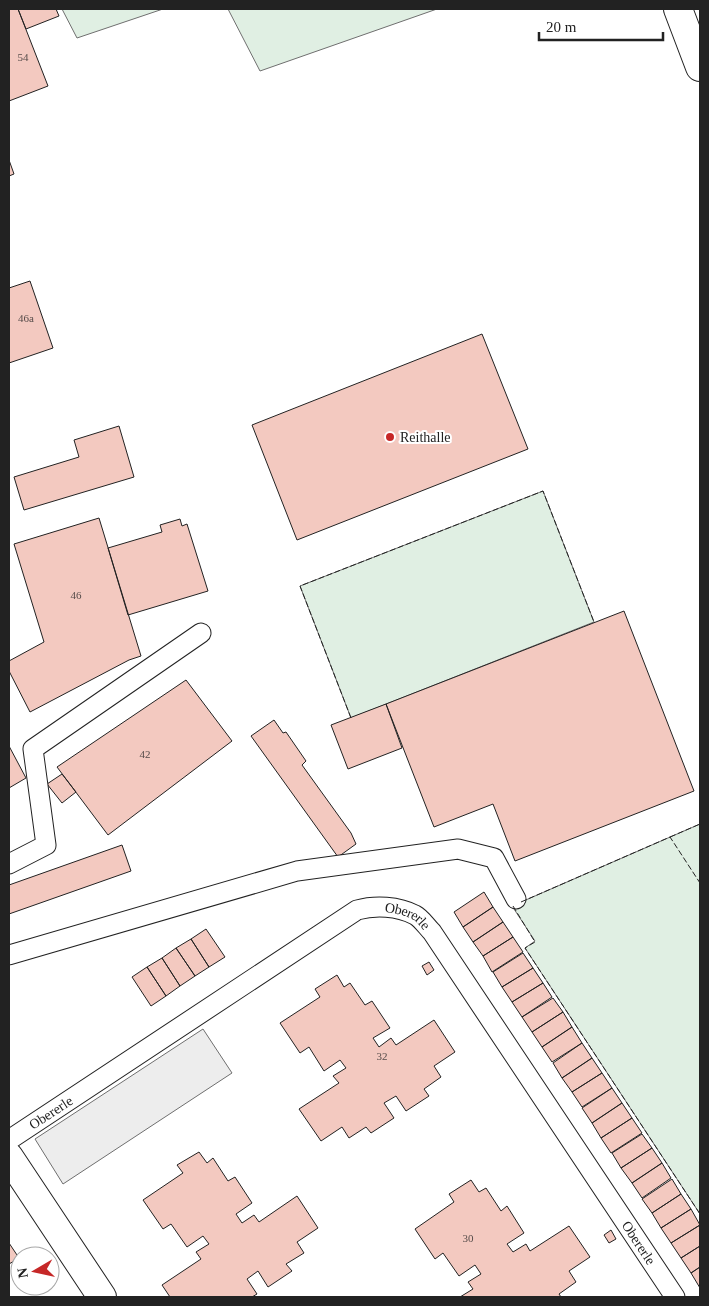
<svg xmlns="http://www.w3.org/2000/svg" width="709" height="1306" viewBox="0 0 709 1306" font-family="'Times New Roman',serif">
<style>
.green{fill:#e0efe3;stroke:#6f6f6f}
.parking{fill:#ededed;stroke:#6f6f6f}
.building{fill:#f3c9c0;stroke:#222}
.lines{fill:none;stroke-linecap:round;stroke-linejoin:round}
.service-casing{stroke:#222;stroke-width:21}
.minor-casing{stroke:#222;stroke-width:30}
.motorway-casing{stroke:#222;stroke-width:30}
.service{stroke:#fff;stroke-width:19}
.minor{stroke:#fff;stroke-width:28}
.motorway{stroke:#fff;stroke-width:28}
.fence{stroke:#222;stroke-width:1;stroke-dasharray:6 2.5;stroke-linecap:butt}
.poi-dot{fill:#c62828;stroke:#fff;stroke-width:2}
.labels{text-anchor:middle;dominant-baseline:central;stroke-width:4;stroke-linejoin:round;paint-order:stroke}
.number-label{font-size:11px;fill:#564c4a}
.poi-label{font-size:14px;fill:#222;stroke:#fff;text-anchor:start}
.street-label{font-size:14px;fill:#222;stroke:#fff}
</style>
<rect width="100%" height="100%" fill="#fff"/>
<!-- green -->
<path class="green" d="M 62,9 L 163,9 L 77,38 Z
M 228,9 L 437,9 L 260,71 Z
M 543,491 L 594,622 L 351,718 L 300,586 Z
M 700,824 L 700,1214 L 525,948 L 535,941 L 512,906 Z"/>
<!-- parking -->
<path class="parking" d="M 203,1029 L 232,1073 L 63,1184 L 35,1139 Z"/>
<!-- building -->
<path class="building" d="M 12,9 L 18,9 L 48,86 L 9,101 L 9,10 Z
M 18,9 L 56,9 L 59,16 L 26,29 Z
M 9,160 L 14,174 L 9,176 Z
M 30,281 L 53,348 L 9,363 L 9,288 Z
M 482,334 L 528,449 L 297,540 L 252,425 Z
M 119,426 L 134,477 L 24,510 L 14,477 L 79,457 L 74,440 Z
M 99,518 L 141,656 L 129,660 L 30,712 L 9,671 L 9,661 L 44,642 L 14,544 Z
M 180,519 L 182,526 L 187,524 L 208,591 L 128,615 L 108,548 L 162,532 L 160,525 Z
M 624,611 L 694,791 L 515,861 L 493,804 L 434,827 L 386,704 Z
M 186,680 L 232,741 L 108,835 L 57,767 Z
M 386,704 L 402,748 L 348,769 L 331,725 Z
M 274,720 L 283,733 L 286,732 L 306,761 L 302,765 L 351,833 L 356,844 L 338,857 L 251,736 Z
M 9,746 L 26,778 L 9,788 Z
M 62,774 L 76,792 L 62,803 L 47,784 Z
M 122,845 L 131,871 L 9,914 L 9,885 Z
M 484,892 L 493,907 L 463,927 L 454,912 Z
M 493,907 L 503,922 L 473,942 L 463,927 Z
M 503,922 L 513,937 L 483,956 L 473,942 Z
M 206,929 L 225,957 L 209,967 L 191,939 Z
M 513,937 L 523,952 L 492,972 L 483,956 Z
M 191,939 L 209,967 L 195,976 L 176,948 Z
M 176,948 L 195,976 L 180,986 L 162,958 Z
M 523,953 L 533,968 L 502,987 L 493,972 Z
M 162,958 L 180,986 L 166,996 L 147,967 Z
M 429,962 L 434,970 L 427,975 L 422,966 Z
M 147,967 L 166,996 L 151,1006 L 132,977 Z
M 533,968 L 543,983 L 512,1002 L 502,987 Z
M 337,975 L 344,987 L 350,983 L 365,1005 L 372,1001 L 390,1028 L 373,1038 L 379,1047 L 391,1038 L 396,1045 L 434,1020 L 455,1052 L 434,1066 L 441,1077 L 424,1089 L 429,1096 L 406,1111 L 396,1096 L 384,1103 L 394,1118 L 371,1133 L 366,1127 L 349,1138 L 342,1127 L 321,1141 L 299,1109 L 339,1083 L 333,1076 L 346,1068 L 340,1060 L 324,1071 L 309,1047 L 300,1053 L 280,1023 L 320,997 L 315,989 Z
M 543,983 L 552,997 L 522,1017 L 512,1002 Z
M 553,998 L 563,1012 L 532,1032 L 522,1017 Z
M 563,1012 L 572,1027 L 542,1047 L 532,1032 Z
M 572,1027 L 582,1043 L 552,1062 L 542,1047 Z
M 582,1043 L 592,1058 L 562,1078 L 553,1063 Z
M 592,1058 L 602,1073 L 572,1092 L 562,1078 Z
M 602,1073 L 612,1088 L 582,1107 L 572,1092 Z
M 612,1088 L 622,1103 L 592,1123 L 582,1108 Z
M 622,1103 L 632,1118 L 601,1138 L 592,1123 Z
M 632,1118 L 642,1133 L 611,1153 L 601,1138 Z
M 642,1134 L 652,1148 L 621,1168 L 612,1153 Z
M 652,1148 L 662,1163 L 632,1183 L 621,1168 Z
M 199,1152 L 207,1163 L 213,1158 L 228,1181 L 235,1177 L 252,1203 L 236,1214 L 242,1223 L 254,1215 L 259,1222 L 297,1196 L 318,1228 L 297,1242 L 304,1253 L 286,1264 L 292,1271 L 268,1287 L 258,1271 L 247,1279 L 257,1294 L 252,1297 L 170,1297 L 162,1285 L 201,1259 L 196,1252 L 209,1244 L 203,1236 L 187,1247 L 171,1224 L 163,1229 L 143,1200 L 183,1173 L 177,1165 Z
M 662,1163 L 671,1178 L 642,1198 L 632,1183 Z
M 672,1179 L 681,1194 L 652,1213 L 642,1199 Z
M 471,1180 L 479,1192 L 486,1188 L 501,1211 L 507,1206 L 524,1233 L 507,1244 L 513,1252 L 526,1244 L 530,1251 L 569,1226 L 590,1257 L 569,1271 L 576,1282 L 559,1294 L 561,1297 L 460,1297 L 473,1289 L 468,1282 L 481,1274 L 475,1265 L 459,1276 L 443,1253 L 435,1259 L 415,1229 L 454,1202 L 449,1194 Z
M 681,1194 L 691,1209 L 661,1228 L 652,1213 Z
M 691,1209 L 700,1225 L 671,1243 L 661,1228 Z
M 700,1225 L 700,1246 L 681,1258 L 671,1243 Z
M 611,1230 L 616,1239 L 609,1243 L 604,1235 Z
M 9,1243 L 19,1258 L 9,1264 Z
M 700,1246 L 700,1267 L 691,1273 L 681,1258 Z
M 700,1267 L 700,1288 L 691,1273 Z"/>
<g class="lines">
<defs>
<g id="service">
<path d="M 9,864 L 46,845 L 33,749 L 201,633"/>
<path d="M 9,955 L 297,871 L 458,849 L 494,858 L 516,899"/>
<path id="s1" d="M 9,1140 L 357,910 C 375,905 398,906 415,915 C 421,918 427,927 432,932 L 675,1297"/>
</g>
<path id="minor" d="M 9,1157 L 102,1297"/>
<path id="motorway" d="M 678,9 L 700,67"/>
</defs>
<!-- service casing -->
<use href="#service" class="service-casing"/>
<!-- minor casing -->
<use href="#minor" class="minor-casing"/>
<!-- motorway casing -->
<use href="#motorway" class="motorway-casing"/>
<!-- service -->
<use href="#service" class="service"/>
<!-- minor -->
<use href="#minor" class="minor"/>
<!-- motorway -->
<use href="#motorway" class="motorway"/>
<!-- fence -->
<path class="fence" d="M 351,718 L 300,586 L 543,491 L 594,622
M 670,837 L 700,824
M 521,902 L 670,837 L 700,883
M 513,906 L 535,942 L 525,948 L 700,1214"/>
</g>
<!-- markers -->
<circle class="poi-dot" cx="390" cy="437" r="5"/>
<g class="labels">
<!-- number labels -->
<g class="number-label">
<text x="23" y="57">54</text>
<text x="26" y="318">46a</text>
<text x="76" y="595">46</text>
<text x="145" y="754">42</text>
<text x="382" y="1056">32</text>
<text x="468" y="1238">30</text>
</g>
<!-- poi labels -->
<g class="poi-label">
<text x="400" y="437">Reithalle</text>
</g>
<!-- street labels -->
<g class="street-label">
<text stroke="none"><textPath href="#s1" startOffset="470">Obererle</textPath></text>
<text stroke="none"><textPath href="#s1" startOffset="50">Obererle</textPath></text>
<text stroke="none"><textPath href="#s1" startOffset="874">Obererle</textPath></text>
</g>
</g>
<!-- border -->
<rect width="709" height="1306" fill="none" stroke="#222222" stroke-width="20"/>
<!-- north arrow -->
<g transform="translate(35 1271) rotate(261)"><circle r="24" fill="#ffffff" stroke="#a7a7a7"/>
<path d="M0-4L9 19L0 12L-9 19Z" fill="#c62828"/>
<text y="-8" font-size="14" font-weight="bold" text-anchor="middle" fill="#222222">N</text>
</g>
<!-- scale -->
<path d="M539 32v8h124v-8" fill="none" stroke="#222222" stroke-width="2.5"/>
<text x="546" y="32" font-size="15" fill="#222222" stroke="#ffffff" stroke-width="4" paint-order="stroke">20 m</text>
</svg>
